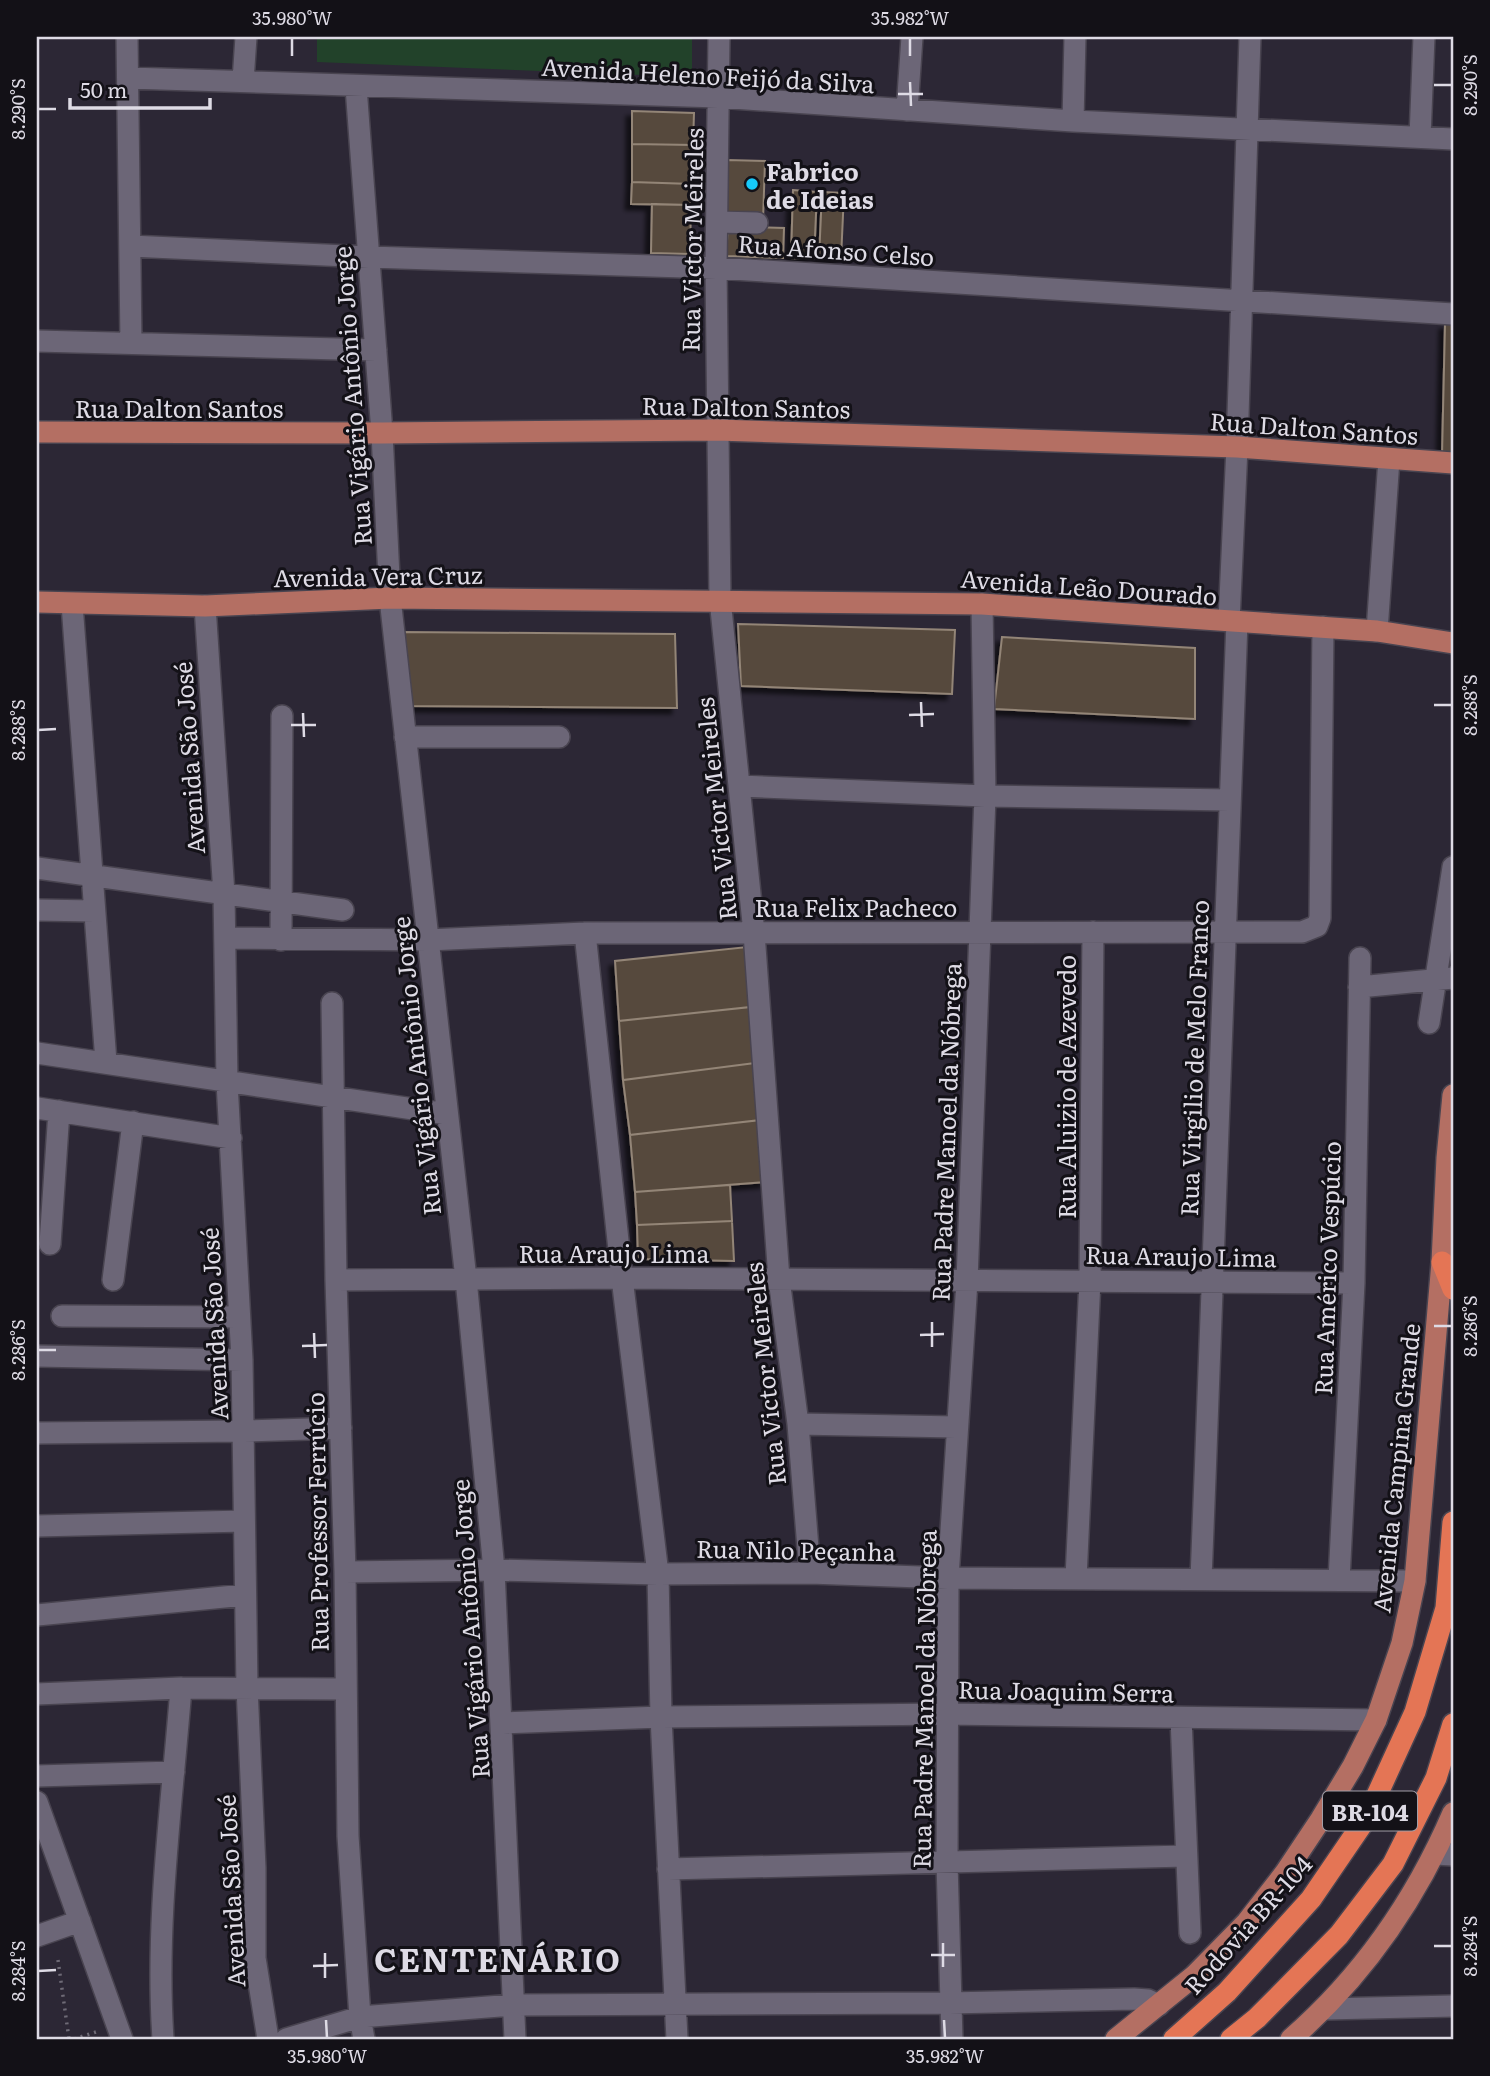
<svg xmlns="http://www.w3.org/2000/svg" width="1490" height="2076" viewBox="0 0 1490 2076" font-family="Literata,serif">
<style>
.green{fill:#22422a}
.building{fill:#574a3d;stroke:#938577;stroke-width:2;filter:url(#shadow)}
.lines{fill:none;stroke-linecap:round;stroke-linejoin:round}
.minor-casing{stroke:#494450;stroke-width:24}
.major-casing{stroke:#494450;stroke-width:24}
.highway-casing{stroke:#494450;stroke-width:24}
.path{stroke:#6e6a76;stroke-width:3.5;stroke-dasharray:2 5;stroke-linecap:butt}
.minor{stroke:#6c6677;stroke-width:21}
.major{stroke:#b46f63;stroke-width:21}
.highway{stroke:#e47555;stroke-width:21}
.ticks{fill:none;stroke:#dedbe5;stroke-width:2.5}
.poi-dot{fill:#16cafb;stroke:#131117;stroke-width:2.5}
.labels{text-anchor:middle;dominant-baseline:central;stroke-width:6;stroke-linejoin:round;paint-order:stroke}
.shield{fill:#131117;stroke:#a19ea7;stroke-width:2}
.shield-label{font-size:23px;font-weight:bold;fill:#dedbe5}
.street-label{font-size:24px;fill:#dedbe5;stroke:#131117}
.poi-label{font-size:24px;font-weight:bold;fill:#dedbe5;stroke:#131117;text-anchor:start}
.district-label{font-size:32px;font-weight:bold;letter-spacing:2px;fill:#dedbe5;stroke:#131117}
.neatline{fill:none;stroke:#dedbe5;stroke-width:2.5}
.ticks-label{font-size:18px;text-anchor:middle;fill:#dedbe5}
</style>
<defs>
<filter id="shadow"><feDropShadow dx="-5.5" dy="5.5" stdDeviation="2" flood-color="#0009"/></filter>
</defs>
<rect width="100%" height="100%" fill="#2c2735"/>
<!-- green -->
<path class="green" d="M 317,37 L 692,37 L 692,77 L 317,62 Z"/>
<!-- building -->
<path class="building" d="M 632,111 L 694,113 L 693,145 L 632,144 Z
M 632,144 L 693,145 L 692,184 L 632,182 Z
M 727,160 L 765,161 L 763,221 L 725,220 Z
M 632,182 L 692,184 L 691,205 L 631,204 Z
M 793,190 L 817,192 L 814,259 L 791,258 Z
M 822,192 L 844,193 L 841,259 L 819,258 Z
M 652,204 L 691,205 L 690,254 L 651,253 Z
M 728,226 L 784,228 L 783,258 L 726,256 Z
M 1445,324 L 1453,324 L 1453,455 L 1442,455 Z
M 738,624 L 955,630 L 952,694 L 741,686 Z
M 401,632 L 675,634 L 677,708 L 405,706 Z
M 1002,637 L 1195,648 L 1195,719 L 994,709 Z
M 747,947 L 750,1007 L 619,1021 L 615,961 Z
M 750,1007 L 755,1063 L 623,1080 L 619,1021 Z
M 755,1063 L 760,1120 L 630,1135 L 623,1080 Z
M 760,1120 L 766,1182 L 635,1192 L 630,1135 Z
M 730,1185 L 732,1221 L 637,1225 L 635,1192 Z
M 732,1221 L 734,1261 L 638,1259 L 637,1225 Z"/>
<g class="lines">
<defs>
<path id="minor" d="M 127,37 L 131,343
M 719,37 L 716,268 L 720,599 L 754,933 L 779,1279 L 798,1424 L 810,1573
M 129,78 L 718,97 L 1073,121 L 1453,139
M 243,81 L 246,37
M 356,87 L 382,433 L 390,598 L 466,1279 L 494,1570 L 515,2039
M 907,110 L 912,37
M 1073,121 L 1075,37
M 1420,137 L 1424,37
M 718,222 L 757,223
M 130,246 L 369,257 L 716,268 L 1453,314
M 37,341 L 376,350
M 72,604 L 106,1062
M 205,606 L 224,894 L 227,1082 L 242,1360 L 247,1687 L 255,1868 L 255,1958 L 268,2039
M 1229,621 L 1237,447 L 1250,37
M 1377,631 L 1389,459
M 405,737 L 559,737
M 740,786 L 985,796 L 1229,800
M 37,868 L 343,910
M 37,910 L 94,911
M 585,933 L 622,1278 L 658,1574 L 661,1717 L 677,2039
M 225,938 L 428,940 L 585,933 L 1302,932 L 1317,926 L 1320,918 L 1323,627
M 281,940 L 282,716
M 1359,987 L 1453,978
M 332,1003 L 336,1280 L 345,1572 L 348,1836 L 360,2017 L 364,2039
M 1429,1023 L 1453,867
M 37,1053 L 447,1114
M 37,1108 L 231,1138
M 50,1244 L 59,1111
M 113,1280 L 133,1122
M 336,1280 L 622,1278 L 1354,1283
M 62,1316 L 239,1317
M 37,1356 L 242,1360
M 798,1424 L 956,1427
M 37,1433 L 244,1431 L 341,1428
M 37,1526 L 244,1521
M 345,1572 L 494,1570 L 658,1574 L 810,1573 L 948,1578 L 1415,1581
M 1076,1578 L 1090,1280 L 1093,932
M 1201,1579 C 1214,1260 1223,941 1237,621
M 1339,1580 L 1354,1283 L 1360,958
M 37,1615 L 245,1595
M 37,1694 L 181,1688 L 345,1689
M 1181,1718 L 1190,1933
M 503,1723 L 661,1717 L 947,1714 L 1376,1720
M 37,1776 L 174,1772
M 37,1802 L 122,2039
M 1435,1854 L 1453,1855
M 668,1869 L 1185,1856
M 37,1936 L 80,1921
M 1326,2009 L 1453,2006
M 163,2039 C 155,1922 172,1804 181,1688
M 286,2039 L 360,2017 L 514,2005 L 949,2003 L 1134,1999 L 1148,2000 L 1159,2005
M 952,2039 L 947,1862 L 948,1578 L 967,1281 L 985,796 L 982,604"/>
<path id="major" d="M 37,432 L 382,433 L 717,430 L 1237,447 L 1453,463
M 37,602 L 205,606 L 390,598 L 982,604 L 1377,631 L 1453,643
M 1116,2039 L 1194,1976 L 1247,1922 L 1285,1873 L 1321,1819 L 1353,1766 L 1376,1720 L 1402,1643 L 1415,1581 L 1442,1262 L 1447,1158 L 1453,1095
M 1291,2039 C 1362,1977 1416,1899 1453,1813"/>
<path id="highway" d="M 1442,1262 L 1453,1289
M 1174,2039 L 1227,1992 L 1311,1899 L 1367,1817 L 1415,1712 L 1446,1608 L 1453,1522
M 1231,2039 L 1257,2018 L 1339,1935 L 1393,1864 L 1436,1778 L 1453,1724"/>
</defs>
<!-- minor casing -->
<use href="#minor" class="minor-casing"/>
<!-- major casing -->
<use href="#major" class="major-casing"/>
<!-- highway casing -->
<use href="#highway" class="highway-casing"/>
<!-- path -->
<path class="path" d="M 58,1960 L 69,2039
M 74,2039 L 99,2031"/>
<!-- minor -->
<use href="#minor" class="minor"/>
<!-- major -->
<use href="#major" class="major"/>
<!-- highway -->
<use href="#highway" class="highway"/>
</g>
<!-- ticks -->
<path class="ticks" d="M 292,38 L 292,56M 910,38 L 910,56M 910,82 L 911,106M 1434,85 L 1452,85M 898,94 L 923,94M 38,109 L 56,109M 921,702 L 922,727M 1434,705 L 1452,705M 303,713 L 304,737M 909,715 L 934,714M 291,725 L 316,725M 38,730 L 56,729M 932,1322 L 932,1347M 1434,1326 L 1452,1326M 314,1333 L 315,1358M 920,1335 L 944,1334M 302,1346 L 327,1345M 38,1350 L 56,1350M 943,1943 L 943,1967M 1434,1946 L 1452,1946M 325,1953 L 325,1978M 931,1955 L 955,1955M 313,1966 L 338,1965M 38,1971 L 56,1970M 326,2020 L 327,2038M 944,2020 L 945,2038"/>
<!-- markers -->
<circle class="poi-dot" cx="752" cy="184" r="7"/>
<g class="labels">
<!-- shield labels -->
<rect class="shield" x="1323" y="1791.5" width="94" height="39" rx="5"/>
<g class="shield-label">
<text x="1370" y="1811">BR-104</text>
</g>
<!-- street labels -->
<g class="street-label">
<text transform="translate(708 74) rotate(3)">Avenida Heleno Feijó da Silva</text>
<text transform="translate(691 240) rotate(-89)">Rua Victor Meireles</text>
<text transform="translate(836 249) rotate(4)">Rua Afonso Celso</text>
<text transform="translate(351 396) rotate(-94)">Rua Vigário Antônio Jorge</text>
<text transform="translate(746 406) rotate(1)">Rua Dalton Santos</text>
<text x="179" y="407">Rua Dalton Santos</text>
<text transform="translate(1314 427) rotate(4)">Rua Dalton Santos</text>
<text transform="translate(378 575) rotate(-1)">Avenida Vera Cruz</text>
<text transform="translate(1089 586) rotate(4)">Avenida Leão Dourado</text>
<text transform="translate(188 758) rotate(-94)">Avenida São José</text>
<text transform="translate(715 809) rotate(-96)">Rua Victor Meireles</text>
<text x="856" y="906">Rua Felix Pacheco</text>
<text transform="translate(1193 1058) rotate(-88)">Rua Virgilio de Melo Franco</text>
<text transform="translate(415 1066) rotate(-96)">Rua Vigário Antônio Jorge</text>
<text transform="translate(1065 1087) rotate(-90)">Rua Aluizio de Azevedo</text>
<text transform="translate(945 1132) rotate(-88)">Rua Padre Manoel da Nóbrega</text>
<text x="614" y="1252">Rua Araujo Lima</text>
<text transform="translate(1181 1255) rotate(1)">Rua Araujo Lima</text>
<text transform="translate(1326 1268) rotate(-88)">Rua Américo Vespúcio</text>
<text transform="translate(213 1324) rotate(-93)">Avenida São José</text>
<text transform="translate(764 1374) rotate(-96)">Rua Victor Meireles</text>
<text transform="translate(1395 1468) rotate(-84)">Avenida Campina Grande</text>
<text transform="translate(316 1522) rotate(-91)">Rua Professor Ferrúcio</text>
<text transform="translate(796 1549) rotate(1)">Rua Nilo Peçanha</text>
<text transform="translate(469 1629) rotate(-94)">Rua Vigário Antônio Jorge</text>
<text transform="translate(1066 1690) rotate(1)">Rua Joaquim Serra</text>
<text transform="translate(923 1699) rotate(-89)">Rua Padre Manoel da Nóbrega</text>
<text transform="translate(230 1891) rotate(-93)">Avenida São José</text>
<text transform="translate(1247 1924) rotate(-48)">Rodovia BR-104</text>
</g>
<!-- poi labels -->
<g class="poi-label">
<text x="766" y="170">Fabrico<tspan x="766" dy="28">de Ideias</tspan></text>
</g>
<!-- district labels -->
<g class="district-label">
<text x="498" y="1958">CENTENÁRIO</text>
</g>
</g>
<!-- border -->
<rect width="1490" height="2076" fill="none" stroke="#131117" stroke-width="77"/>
<!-- scale -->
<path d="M70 98v10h140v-10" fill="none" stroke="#dedbe5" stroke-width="3.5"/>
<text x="80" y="98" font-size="21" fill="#dedbe5" stroke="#131117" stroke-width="5" paint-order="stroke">50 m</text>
<rect x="38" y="38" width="1414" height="2000" class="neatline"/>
<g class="ticks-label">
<text x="292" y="25">35.980°W</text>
<text x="910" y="25">35.982°W</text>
<text transform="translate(1471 85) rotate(-90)" y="6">8.290°S</text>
<text transform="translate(19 109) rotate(-90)" y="6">8.290°S</text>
<text transform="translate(1471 705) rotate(-90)" y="6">8.288°S</text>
<text transform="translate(19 730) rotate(-90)" y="6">8.288°S</text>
<text transform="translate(1471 1326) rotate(-90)" y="6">8.286°S</text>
<text transform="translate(19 1350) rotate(-90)" y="6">8.286°S</text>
<text transform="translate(1471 1946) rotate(-90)" y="6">8.284°S</text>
<text transform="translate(19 1971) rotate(-90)" y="6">8.284°S</text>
<text x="327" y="2063">35.980°W</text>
<text x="945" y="2063">35.982°W</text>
</g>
</svg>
